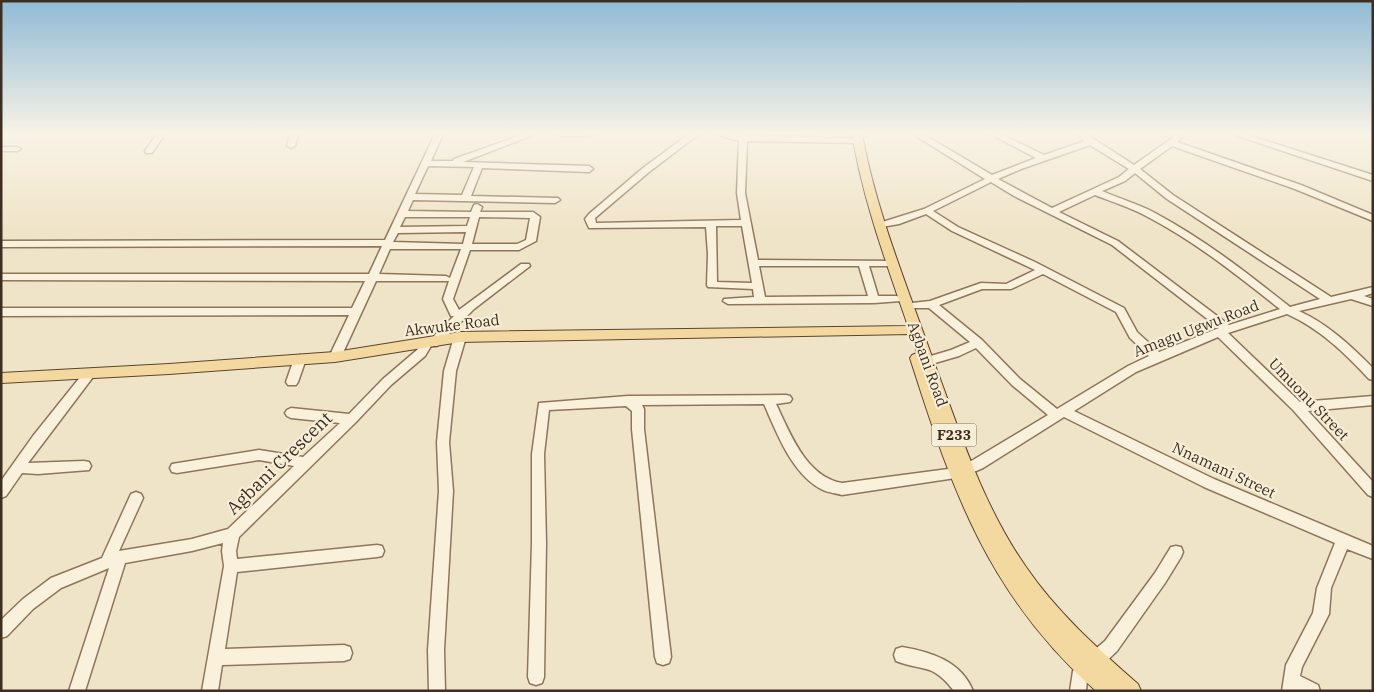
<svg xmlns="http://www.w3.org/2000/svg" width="1374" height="692" viewBox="0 0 1374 692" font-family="'IBM Plex Serif',serif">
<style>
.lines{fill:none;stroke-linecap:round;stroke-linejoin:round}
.minor-casing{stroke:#8d765c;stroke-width:3}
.major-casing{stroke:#5b4430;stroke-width:2}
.minor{fill:#faf1dc;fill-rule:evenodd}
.major{fill:#f3d9a0;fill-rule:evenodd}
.labels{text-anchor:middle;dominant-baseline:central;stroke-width:4.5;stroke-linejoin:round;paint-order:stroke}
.shield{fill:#f7eed8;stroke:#756857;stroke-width:1}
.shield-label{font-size:14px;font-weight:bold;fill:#3d2e20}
.street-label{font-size:15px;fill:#3d2e20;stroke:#f7eed8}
.near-street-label{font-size:18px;fill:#3d2e20;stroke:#f7eed8}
</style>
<rect width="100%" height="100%" fill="#f0e4c8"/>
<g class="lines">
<defs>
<path id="minor" d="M 157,134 L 165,134 L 152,153 L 146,153 L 145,151 Z
M 290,134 L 298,134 L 295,146 L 291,148 L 287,146 Z
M 435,134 L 443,134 L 431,161 L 453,161 L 454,159 L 524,134 L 536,134 L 463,162 L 589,166 L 593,169 L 589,172 L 482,168 L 471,196 L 558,198 L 560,200 L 555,203 L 413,200 L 408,211 L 471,212 L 474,205 L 477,204 L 482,207 L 480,212 L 533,212 L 540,217 L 536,241 L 519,250 L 470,250 L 453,299 L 459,310 L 521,264 L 529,264 L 530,266 L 474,309 L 437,346 L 431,346 L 425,356 L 391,385 L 356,422 L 239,537 L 236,551 L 237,559 L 377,545 L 382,546 L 384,551 L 382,556 L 377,557 L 237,572 L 225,649 L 344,645 L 350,647 L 352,653 L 350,659 L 344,661 L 222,665 L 218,691 L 202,691 L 224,566 L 222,551 L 223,543 L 192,551 L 125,563 L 85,691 L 69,691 L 109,568 L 61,588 L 33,609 L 7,636 L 1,638 L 1,620 L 23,599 L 51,578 L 102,558 L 131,494 L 136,492 L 141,494 L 143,498 L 119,551 L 192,539 L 228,529 L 294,466 L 259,460 L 177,473 L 172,472 L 170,468 L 172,464 L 259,450 L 303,457 L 340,423 L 291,418 L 287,416 L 285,413 L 287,410 L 291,408 L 349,414 L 383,379 L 417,350 L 423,341 L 429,341 L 454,316 L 451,316 L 443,299 L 449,281 L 376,281 L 341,357 L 335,361 L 329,357 L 349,315 L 1,316 L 1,308 L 352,308 L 365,281 L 1,280 L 1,274 L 369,274 L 382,246 L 1,247 L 1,241 L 385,240 ZM 428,166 L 474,167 L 462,195 L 415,194 ZM 405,217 L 470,217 L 467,226 L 400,227 ZM 479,217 L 530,218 L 526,240 L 517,244 L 472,244 ZM 466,232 L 463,244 L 393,242 L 398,233 ZM 390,249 L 461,249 L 450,278 L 446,276 L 379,274 Z
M 557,134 L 593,134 L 589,136 L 561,136 Z
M 689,134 L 699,134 L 649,172 L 595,218 L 596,223 L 741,220 L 737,193 L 739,141 L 716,134 L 861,139 L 861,143 L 858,143 L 747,141 L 745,193 L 758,260 L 896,261 L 897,263 L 892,266 L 869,266 L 878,296 L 897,296 L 902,299 L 901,301 L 874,303 L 728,304 L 723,301 L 724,299 L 754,297 L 753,289 L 708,287 L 707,285 L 708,254 L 706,227 L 589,228 L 585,219 L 589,214 L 643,168 ZM 716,226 L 742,226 L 752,283 L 717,282 ZM 759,266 L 859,266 L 868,296 L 765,297 Z
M 913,134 L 923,134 L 992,175 L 1036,158 L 990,134 L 1001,134 L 1044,155 L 1085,141 L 1076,134 L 1086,134 L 1134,165 L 1171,139 L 1175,134 L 1184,134 L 1177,142 L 1301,185 L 1373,215 L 1373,221 L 1295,189 L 1172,146 L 1140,169 L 1173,195 L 1331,297 L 1373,287 L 1373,293 L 1364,296 L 1373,299 L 1373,306 L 1351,299 L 1299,311 C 1328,324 1351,346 1373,368 L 1373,380 L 1369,379 C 1345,353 1320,329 1287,314 L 1228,333 L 1300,402 L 1373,396 L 1373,405 L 1308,411 L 1373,482 L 1373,497 L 1368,495 L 1293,410 L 1218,337 L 1136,372 L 1074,411 L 1214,479 L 1373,546 L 1373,559 L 1347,549 L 1331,588 L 1329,614 L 1302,667 L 1300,676 L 1318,685 L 1320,691 L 1282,691 L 1286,665 L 1313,613 L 1317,588 L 1335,543 L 1204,487 L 1064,417 L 983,468 L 962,477 L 842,495 C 836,493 829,493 823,490 C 792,475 777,433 764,404 L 642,405 L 644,409 L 644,429 L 671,657 L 669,663 L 663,665 L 657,663 L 655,657 L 632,429 L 632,411 L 626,406 L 549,410 L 544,454 L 546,543 L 544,677 L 542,683 L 536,685 L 530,683 L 528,677 L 532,543 L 532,454 L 539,403 L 628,396 L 786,395 L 790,396 L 792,399 L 790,402 L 776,404 C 790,433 806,477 842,483 L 956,468 L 973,460 L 1048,415 L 1012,385 L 976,348 L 959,356 L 928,365 L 922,361 L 924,358 L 951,350 L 970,342 L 929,308 L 903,308 L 902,306 L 903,304 L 930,301 L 981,283 L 1006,284 L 1035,270 L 952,231 L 926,214 L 899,224 L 876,228 L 876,224 L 924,209 L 985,179 ZM 1090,145 L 1129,169 L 1119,177 L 1052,208 L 998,179 L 1021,169 ZM 1135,173 L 1167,199 L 1320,299 L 1290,307 C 1247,273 1204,239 1155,213 C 1139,204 1120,199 1102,191 L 1125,181 ZM 991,182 L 1014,196 L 1112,245 L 1219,328 L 1159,352 L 1137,332 L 1124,308 L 1035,262 L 958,227 L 933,211 ZM 1095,195 C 1113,202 1132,208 1148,217 C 1196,242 1238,276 1280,309 L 1229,325 L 1118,241 L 1059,212 ZM 1043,274 L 1116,312 L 1130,338 L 1149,356 L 1128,366 L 1057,409 L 1020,379 L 982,340 L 939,305 L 982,289 L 1011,289 Z
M 1232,134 L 1245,134 L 1373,175 L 1373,181 Z
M 1,147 L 17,147 L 21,149 L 17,151 L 1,151 Z
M 460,333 L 466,337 L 456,371 L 449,442 L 453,491 L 444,650 L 445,691 L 429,691 L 428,650 L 439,491 L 437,442 L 444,371 L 454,337 Z
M 300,355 L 306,359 L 298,382 L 296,385 L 288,385 L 286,382 L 294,359 Z
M 89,370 L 93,371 L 95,374 L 93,377 L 28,463 L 84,461 L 89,462 L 91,466 L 89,470 L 38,474 L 22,473 L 6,496 L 1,498 L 1,481 L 33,436 L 85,371 Z
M 1176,546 L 1181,547 L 1183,552 L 1181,557 L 1165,583 L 1117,651 L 1087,680 L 1086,691 L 1070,691 L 1073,671 L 1080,662 L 1105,641 L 1155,573 L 1171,547 Z
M 902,647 C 931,652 961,661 973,691 L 954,691 C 932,662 924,672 896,661 L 894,655 L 896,649 Z"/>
<path id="major" d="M 852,134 L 862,134 C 876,210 905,281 931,354 C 958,426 981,503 1026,567 C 1057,612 1097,648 1138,684 L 1141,691 L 1096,691 C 988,595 952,490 910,358 L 912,355 L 917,353 L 911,334 L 460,342 L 335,362 L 169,374 L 1,383 L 1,373 L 169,364 L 335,352 L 460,332 L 908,326 C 886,262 863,200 852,134 Z"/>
</defs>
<!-- minor casing -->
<use href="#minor" class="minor-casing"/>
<!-- major casing -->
<use href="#major" class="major-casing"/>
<!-- minor -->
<use href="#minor" class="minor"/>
<!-- major -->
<use href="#major" class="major"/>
</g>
<!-- sky -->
<linearGradient id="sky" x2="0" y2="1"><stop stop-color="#8fbad6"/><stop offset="0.58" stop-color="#f8f3e6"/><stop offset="1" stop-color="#f8f3e6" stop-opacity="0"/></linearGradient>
<rect width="1374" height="231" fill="url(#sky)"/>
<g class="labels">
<!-- shield labels -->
<rect class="shield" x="931.5" y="423.5" width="45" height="23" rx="4"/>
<g class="shield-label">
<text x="954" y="435">F233</text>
</g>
<!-- street labels -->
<g class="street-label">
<text transform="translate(452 325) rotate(-7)">Akwuke Road</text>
<text transform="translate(1196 328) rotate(-21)">Amagu Ugwu Road</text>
<text transform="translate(928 364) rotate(70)">Agbani Road</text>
<text transform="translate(1309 399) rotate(46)">Umuonu Street</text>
<text transform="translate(1224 470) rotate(25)">Nnamani Street</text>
</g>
<!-- near-street labels -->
<g class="near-street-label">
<text transform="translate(279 463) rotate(-44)">Agbani Crescent</text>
</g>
</g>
<!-- border -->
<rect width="1374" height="692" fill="none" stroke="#3d2e20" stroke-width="5"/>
</svg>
